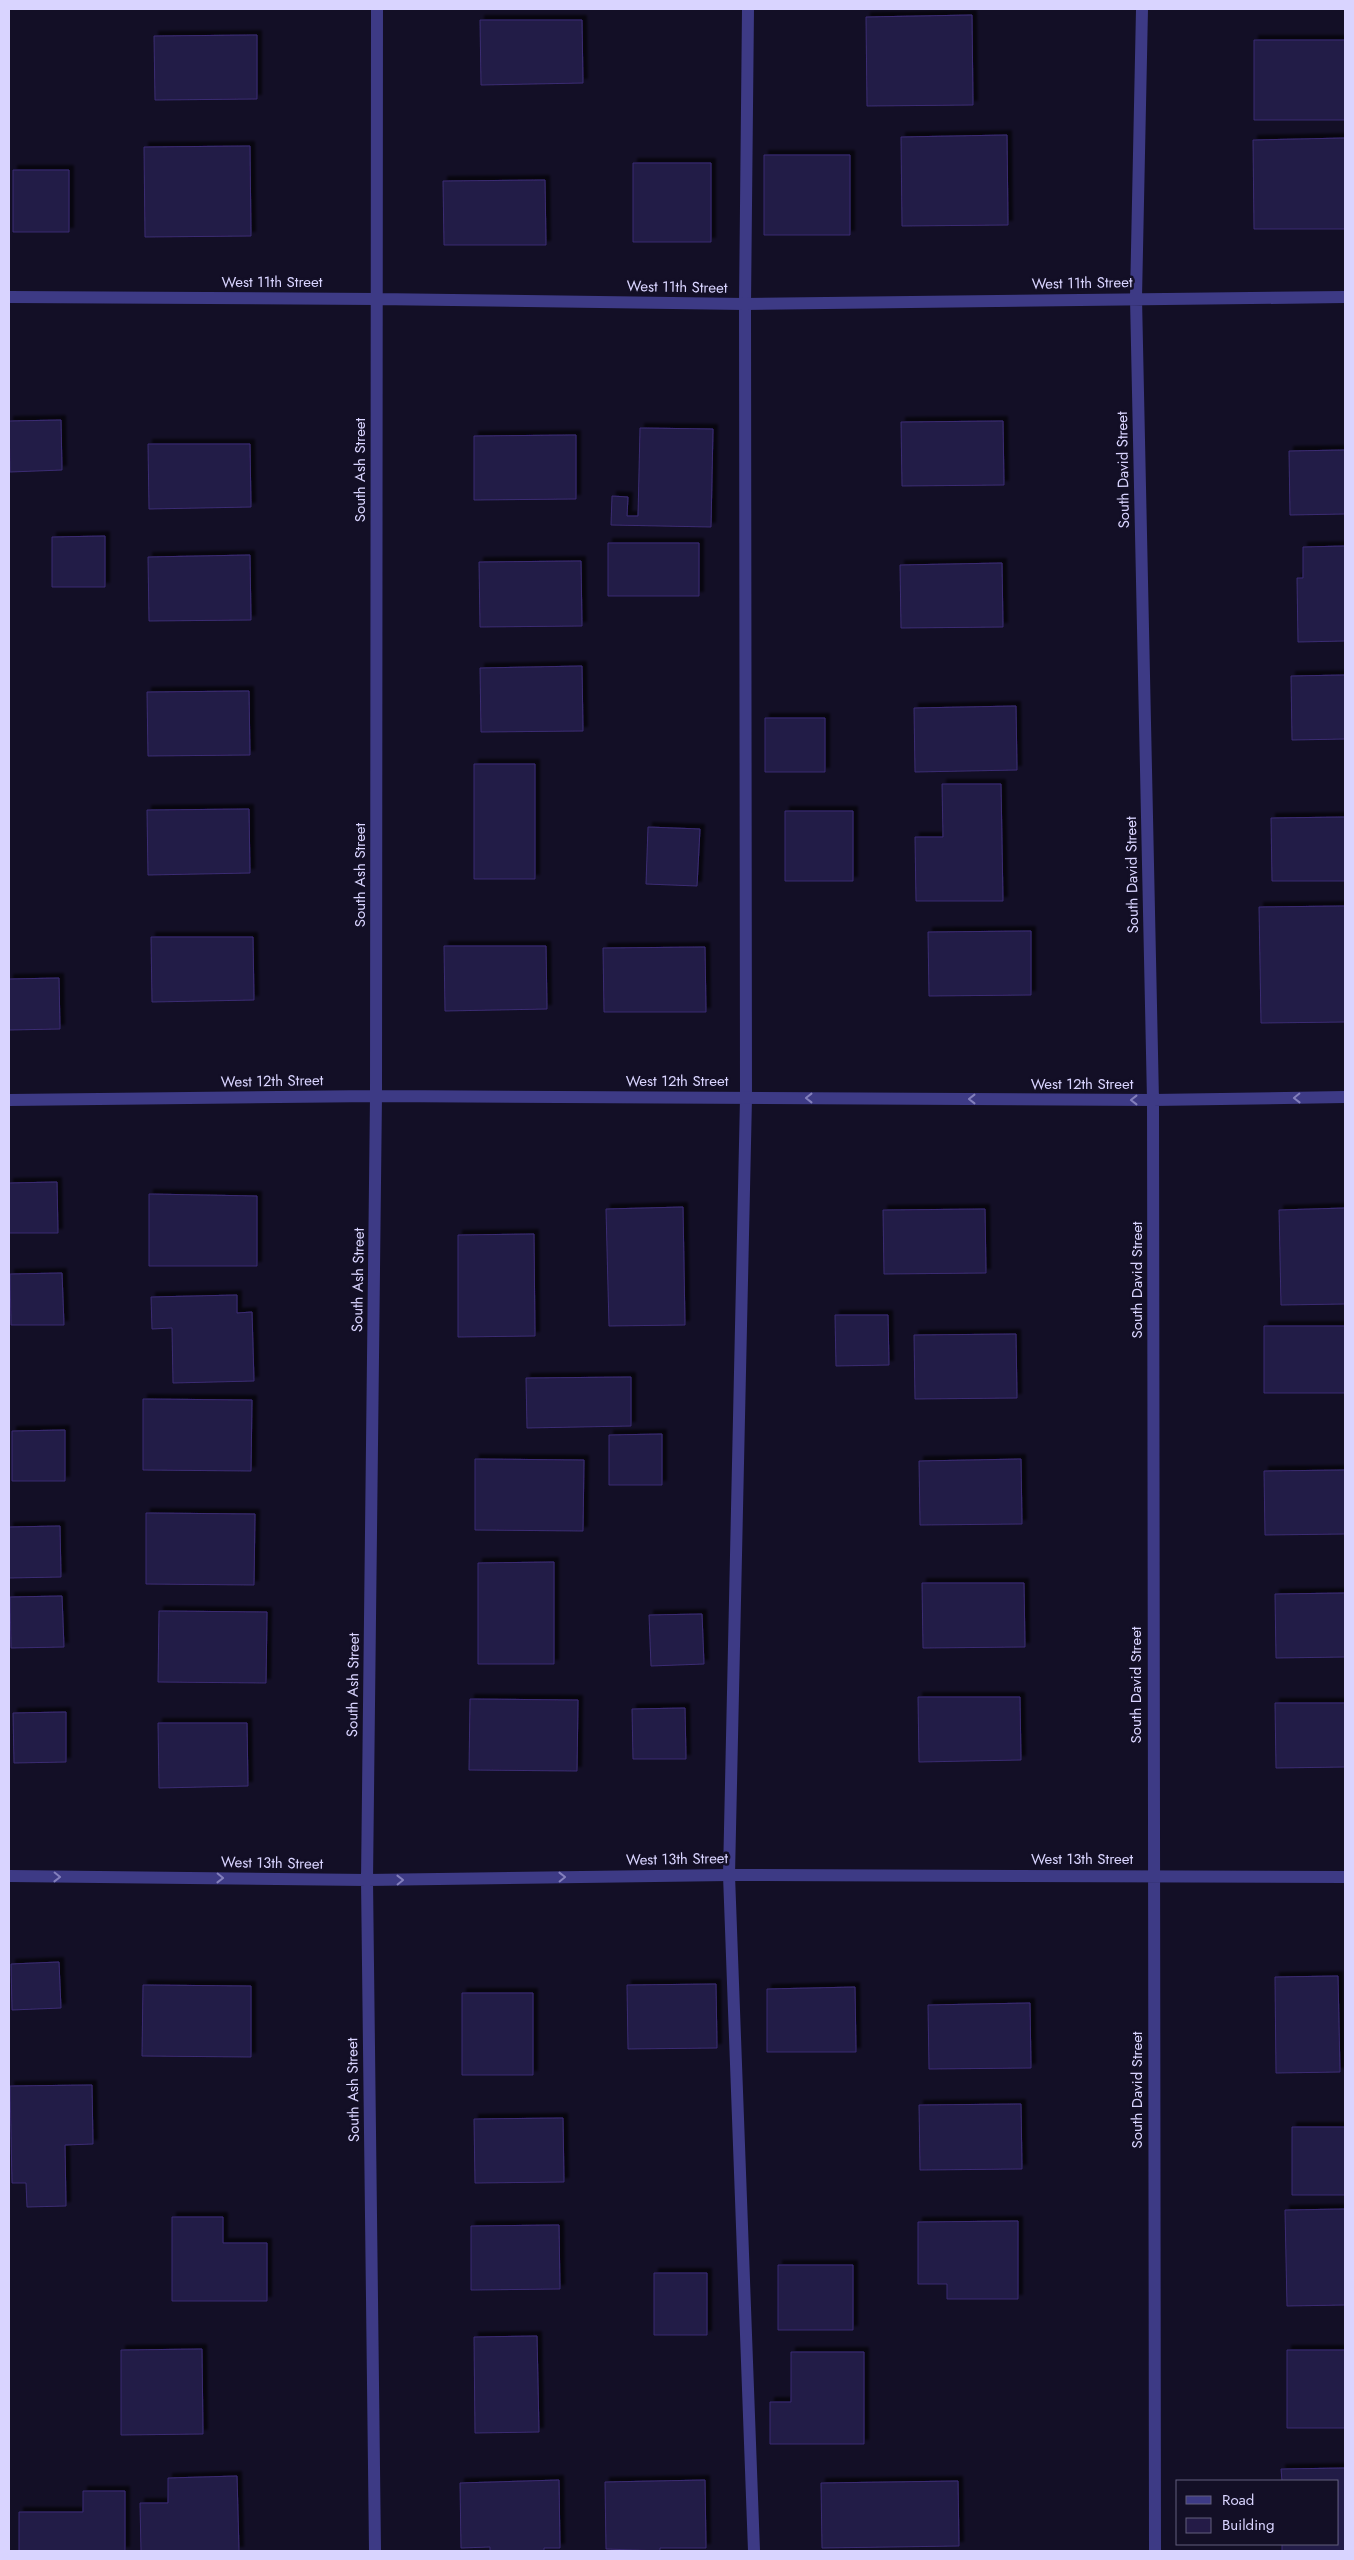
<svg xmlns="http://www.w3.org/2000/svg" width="1354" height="2560" viewBox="0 0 1354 2560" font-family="Jost,sans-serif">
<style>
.building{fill:#241b47;stroke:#3b2d73;filter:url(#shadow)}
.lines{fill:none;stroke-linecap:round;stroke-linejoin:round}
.lane{stroke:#3d3a85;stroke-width:12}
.street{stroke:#3d3a85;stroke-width:12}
.oneway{stroke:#837fbc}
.labels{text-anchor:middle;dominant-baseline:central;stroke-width:5;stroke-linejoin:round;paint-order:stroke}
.street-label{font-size:15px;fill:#d9d4ff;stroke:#130f26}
</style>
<defs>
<filter id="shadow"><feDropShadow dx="4.5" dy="-4.5" stdDeviation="1" flood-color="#0009"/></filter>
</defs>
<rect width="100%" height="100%" fill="#130f26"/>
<!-- building -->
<path class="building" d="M 972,15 L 973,105 L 867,106 L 866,17 Z
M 480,20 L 582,20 L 583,83 L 481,85 Z
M 257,35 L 257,99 L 155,100 L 154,36 Z
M 1254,40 L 1345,40 L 1345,120 L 1254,120 Z
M 1007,135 L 1008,225 L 902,226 L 901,137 Z
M 1345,138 L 1345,229 L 1254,229 L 1253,140 Z
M 250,146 L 251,236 L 145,237 L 144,147 Z
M 764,155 L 850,155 L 850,235 L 764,235 Z
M 633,163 L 711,163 L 711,242 L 633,242 Z
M 13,170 L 69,170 L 69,232 L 13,232 Z
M 545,180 L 546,245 L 444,245 L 443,181 Z
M 61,420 L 62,470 L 10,472 L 9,421 Z
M 1003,421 L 1004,485 L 902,486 L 901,422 Z
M 640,428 L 713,429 L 711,527 L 611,525 L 612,496 L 628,497 L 627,516 L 638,516 Z
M 576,435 L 576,499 L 474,500 L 474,436 Z
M 148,444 L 250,444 L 251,507 L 149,509 Z
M 1345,450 L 1345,514 L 1290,515 L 1289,451 Z
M 105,536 L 105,587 L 52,587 L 52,537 Z
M 608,543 L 699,543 L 699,596 L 608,596 Z
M 1345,546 L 1345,641 L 1298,642 L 1297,578 L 1303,578 L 1303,547 Z
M 250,555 L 251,620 L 149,621 L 148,557 Z
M 581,561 L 582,626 L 480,627 L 479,562 Z
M 1002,563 L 1003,627 L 901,628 L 900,565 Z
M 582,666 L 583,731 L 481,732 L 480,668 Z
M 1345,675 L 1345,739 L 1292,740 L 1291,676 Z
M 249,691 L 250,755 L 148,756 L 147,692 Z
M 1016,706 L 1017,770 L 915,772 L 914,708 Z
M 765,718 L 825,718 L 825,772 L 765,772 Z
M 474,764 L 535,764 L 535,879 L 474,879 Z
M 942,784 L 1001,784 L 1003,901 L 916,901 L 915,837 L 943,837 Z
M 249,809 L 250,873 L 148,875 L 147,810 Z
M 785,811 L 853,811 L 853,881 L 785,881 Z
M 1345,817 L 1345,881 L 1272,881 L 1271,818 Z
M 648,827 L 700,829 L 697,886 L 646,884 Z
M 1345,906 L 1345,1022 L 1261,1023 L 1259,907 Z
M 1031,931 L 1031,995 L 929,996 L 928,932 Z
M 151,937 L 253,937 L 254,1000 L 152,1002 Z
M 444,946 L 546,946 L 547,1009 L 445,1011 Z
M 705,947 L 706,1012 L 604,1012 L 603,948 Z
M 59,978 L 60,1029 L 9,1030 L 9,979 Z
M 57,1182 L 58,1233 L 9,1233 L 9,1183 Z
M 149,1194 L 257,1196 L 257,1266 L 149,1266 Z
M 683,1207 L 685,1325 L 609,1326 L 606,1209 Z
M 1345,1208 L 1345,1304 L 1281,1305 L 1279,1210 Z
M 985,1209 L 986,1273 L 884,1274 L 883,1210 Z
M 534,1234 L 535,1336 L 458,1337 L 458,1235 Z
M 62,1273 L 64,1325 L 11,1325 L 10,1274 Z
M 237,1295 L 237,1313 L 252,1312 L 254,1381 L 173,1383 L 172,1328 L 152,1329 L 151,1297 Z
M 835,1315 L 888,1315 L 889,1365 L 836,1366 Z
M 1264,1326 L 1345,1326 L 1345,1393 L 1264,1393 Z
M 1016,1334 L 1017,1398 L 915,1399 L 914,1335 Z
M 631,1377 L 631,1426 L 527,1428 L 526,1378 Z
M 143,1399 L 252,1400 L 251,1471 L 143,1470 Z
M 65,1430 L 65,1481 L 12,1481 L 12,1431 Z
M 662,1434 L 662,1485 L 609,1485 L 609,1435 Z
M 475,1459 L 584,1460 L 583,1531 L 475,1530 Z
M 1021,1459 L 1022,1524 L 920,1525 L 919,1461 Z
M 1345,1470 L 1345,1534 L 1265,1535 L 1264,1471 Z
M 146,1513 L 255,1514 L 254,1585 L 146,1584 Z
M 60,1526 L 61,1577 L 9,1578 L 9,1527 Z
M 554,1562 L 554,1664 L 478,1664 L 478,1563 Z
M 922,1583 L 1024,1583 L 1025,1647 L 923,1648 Z
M 1345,1593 L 1345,1657 L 1276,1658 L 1275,1594 Z
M 62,1596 L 64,1647 L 11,1648 L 10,1597 Z
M 159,1611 L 267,1612 L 266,1683 L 158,1682 Z
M 702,1614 L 704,1664 L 651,1666 L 649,1615 Z
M 918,1697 L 1020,1697 L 1021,1760 L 919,1762 Z
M 470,1699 L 578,1700 L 577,1771 L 469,1770 Z
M 1275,1703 L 1345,1703 L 1345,1767 L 1276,1768 Z
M 685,1708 L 686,1759 L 633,1759 L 632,1709 Z
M 66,1712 L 66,1762 L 14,1763 L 13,1713 Z
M 158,1723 L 247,1723 L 248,1786 L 159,1788 Z
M 59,1962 L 61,2008 L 12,2010 L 11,1964 Z
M 1338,1976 L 1340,2072 L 1276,2073 L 1275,1977 Z
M 716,1984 L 717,2048 L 628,2049 L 627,1985 Z
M 143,1985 L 251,1986 L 251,2057 L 142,2056 Z
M 855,1987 L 856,2052 L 767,2052 L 767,1989 Z
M 462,1993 L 533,1993 L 533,2075 L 462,2075 Z
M 1030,2003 L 1031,2068 L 929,2069 L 928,2005 Z
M 92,2085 L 93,2144 L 65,2145 L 66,2206 L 27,2207 L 26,2183 L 12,2183 L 10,2086 Z
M 1021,2104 L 1022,2169 L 920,2170 L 919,2105 Z
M 563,2118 L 564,2182 L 475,2183 L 474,2119 Z
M 1292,2127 L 1345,2127 L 1345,2195 L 1292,2195 Z
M 1345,2209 L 1345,2305 L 1287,2306 L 1285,2210 Z
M 172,2217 L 223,2217 L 223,2243 L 267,2243 L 267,2301 L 172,2301 Z
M 1018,2221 L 1018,2299 L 947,2299 L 947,2284 L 918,2284 L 918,2222 Z
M 559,2225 L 560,2289 L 471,2290 L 471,2226 Z
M 778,2265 L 853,2265 L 853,2330 L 778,2330 Z
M 654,2273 L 707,2273 L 707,2335 L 654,2335 Z
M 537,2336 L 539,2432 L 475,2433 L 474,2337 Z
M 202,2349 L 203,2434 L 121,2435 L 121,2350 Z
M 1287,2350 L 1345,2350 L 1345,2428 L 1287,2428 Z
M 791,2352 L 864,2352 L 864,2444 L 770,2444 L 770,2402 L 791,2402 Z
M 1345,2468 L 1345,2551 L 1282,2551 L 1282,2544 L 1338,2544 L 1338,2481 L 1282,2481 L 1281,2469 Z
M 237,2476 L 239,2551 L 141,2551 L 140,2503 L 168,2503 L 168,2478 Z
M 559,2480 L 560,2548 L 544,2548 L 544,2551 L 490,2551 L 490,2547 L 461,2548 L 460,2483 Z
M 705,2480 L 706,2548 L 660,2548 L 660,2551 L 606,2549 L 605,2482 Z
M 958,2481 L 959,2546 L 822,2548 L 821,2483 Z
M 83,2491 L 125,2491 L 125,2551 L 19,2551 L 19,2512 L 83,2512 Z"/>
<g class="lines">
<!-- lane -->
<path class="lane" d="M 748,9 L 745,304 L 746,1098 L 729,1875 L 754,2551"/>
<!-- street -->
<path class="street" d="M 1142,9 L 1136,298 L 1153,1100 L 1155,2551
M 9,297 L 376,299 L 745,304 L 1345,297
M 9,1100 L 376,1096 L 1153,1100 L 1345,1097
M 9,1876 L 367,1880 L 729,1875 L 1345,1877
M 375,2551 L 367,1880 L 376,1096 L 377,9"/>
</g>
<!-- one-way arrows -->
<defs><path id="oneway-chevron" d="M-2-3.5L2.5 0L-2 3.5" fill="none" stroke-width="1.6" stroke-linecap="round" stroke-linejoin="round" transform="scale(1.25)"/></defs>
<g class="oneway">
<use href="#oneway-chevron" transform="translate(809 1098) rotate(-180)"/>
<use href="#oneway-chevron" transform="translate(1297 1098) rotate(179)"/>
<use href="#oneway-chevron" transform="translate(972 1099) rotate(-180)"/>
<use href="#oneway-chevron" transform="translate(1134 1100) rotate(-180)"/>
<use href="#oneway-chevron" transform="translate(57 1877) rotate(1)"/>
<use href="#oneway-chevron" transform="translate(562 1877) rotate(-1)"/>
<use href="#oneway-chevron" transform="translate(220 1878) rotate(1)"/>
<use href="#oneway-chevron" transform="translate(400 1880) rotate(-1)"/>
</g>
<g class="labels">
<!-- street labels -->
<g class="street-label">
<text x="272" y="282">West 11th Street</text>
<text transform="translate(1082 283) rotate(-1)">West 11th Street</text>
<text transform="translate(677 287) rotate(1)">West 11th Street</text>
<text transform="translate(360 470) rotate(-90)">South Ash Street</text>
<text transform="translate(1123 470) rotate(-91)">South David Street</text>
<text transform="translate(360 875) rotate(-90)">South Ash Street</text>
<text transform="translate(1132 875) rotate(-91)">South David Street</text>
<text transform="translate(272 1081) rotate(-1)">West 12th Street</text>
<text x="677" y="1081">West 12th Street</text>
<text x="1082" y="1084">West 12th Street</text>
<text transform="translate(358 1280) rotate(-89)">South Ash Street</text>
<text transform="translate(1137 1280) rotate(-90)">South David Street</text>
<text transform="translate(353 1685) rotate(-89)">South Ash Street</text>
<text transform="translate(1136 1685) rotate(-90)">South David Street</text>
<text transform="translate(677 1859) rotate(-1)">West 13th Street</text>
<text x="1082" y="1859">West 13th Street</text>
<text transform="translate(272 1863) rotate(1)">West 13th Street</text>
<text transform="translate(353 2090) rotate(-91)">South Ash Street</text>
<text transform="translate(1137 2090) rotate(-90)">South David Street</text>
</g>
</g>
<!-- border -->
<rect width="1354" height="2560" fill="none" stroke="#d9d4ff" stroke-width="20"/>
<!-- legend -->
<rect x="1176" y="2480" width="162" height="65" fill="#130f26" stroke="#625e7d"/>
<rect x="1186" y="2496" width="25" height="8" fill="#3d3a85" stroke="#625e7d"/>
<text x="1222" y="2505" font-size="15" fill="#d9d4ff">Road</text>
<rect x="1186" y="2518" width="25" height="15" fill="#241b47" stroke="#625e7d"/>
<text x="1222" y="2530" font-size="15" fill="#d9d4ff">Building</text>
</svg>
